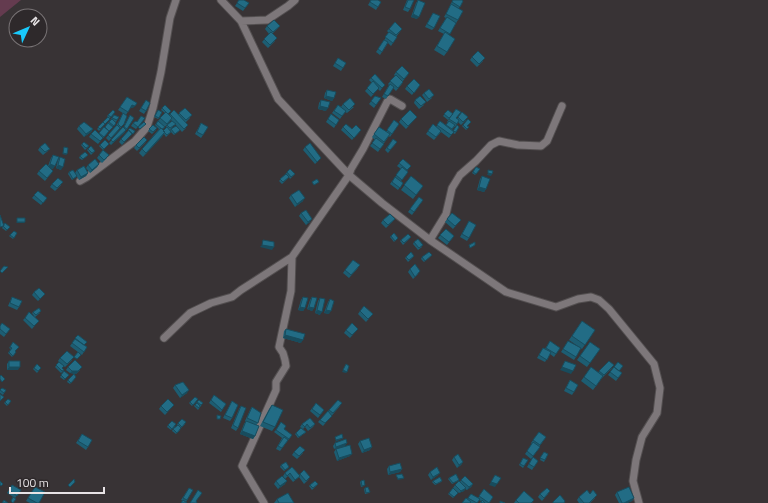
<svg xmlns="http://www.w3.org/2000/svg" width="768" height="503" viewBox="0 0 768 503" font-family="'Titillium Web',sans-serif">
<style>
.green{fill:#643b4f}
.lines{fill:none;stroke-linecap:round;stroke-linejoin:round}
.minor-casing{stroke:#534f50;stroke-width:9}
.minor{stroke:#7d777a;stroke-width:7}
.wall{fill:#1d5d72;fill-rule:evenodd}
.shaded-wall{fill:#184c5d}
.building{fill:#226c85;stroke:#184c5d}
</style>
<rect width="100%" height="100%" fill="#383335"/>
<!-- green -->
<path class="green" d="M 0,0 L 21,0 L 0,17 Z"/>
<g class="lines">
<defs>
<path id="minor" d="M 221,0 L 241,21 L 278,99 L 349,175 L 382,203 L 430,240 L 506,292 L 556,307 L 578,299 L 591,297 L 599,300 L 609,309 L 654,364 L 660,388 L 657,413 L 642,437 L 636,460 L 633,481 L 639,503
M 241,21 L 267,20 L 288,6 L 295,0
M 80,181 L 87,177 L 135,141 L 147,127 L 153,108 L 161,72 L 170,18 L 176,0
M 430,240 L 446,214 L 452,188 L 460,175 L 476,161 L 491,145 L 499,141 L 518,145 L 541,146 L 547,141 L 562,106
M 164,338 L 190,313 L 211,303 L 232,297 L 241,290 L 292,257
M 264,503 L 242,466 L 276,390 L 276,382 L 286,366 L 285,360 L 283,353 L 279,347 L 291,291 L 292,257 L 349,175 L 351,169 L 363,149 L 387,102 L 390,99 L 402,106"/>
</defs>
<!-- minor casing -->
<use href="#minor" class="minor-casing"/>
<!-- minor -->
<use href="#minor" class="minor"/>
</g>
<!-- wall -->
<path class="wall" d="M 239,0 L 249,3 L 243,11 L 235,6 Z
M 371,0 L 381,2 L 376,10 L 368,5 Z
M 407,0 L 414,0 L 410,9 L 408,12 L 403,10 Z
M 418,0 L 417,19 L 411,17 L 416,3 Z
M 453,0 L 462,0 L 463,1 L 459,8 L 458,20 L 449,35 L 447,52 L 444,56 L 434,50 L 444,34 L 438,31 L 446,18 L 444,17 L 451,5 L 450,5 Z
M 433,13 L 434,28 L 432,30 L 425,27 Z
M 267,26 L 278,28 L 272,34 L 275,41 L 268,48 L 262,42 L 269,34 L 265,29 Z
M 389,29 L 402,29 L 396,37 L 397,37 L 391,46 L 388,43 L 380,55 L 376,52 L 389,33 L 387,31 Z
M 472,57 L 483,61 L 477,67 L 470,60 Z
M 338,58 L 346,63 L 341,71 L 333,66 Z
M 396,72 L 409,73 L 403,81 L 403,82 L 401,85 L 396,91 L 393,88 L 386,99 L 382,97 L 389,85 L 388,84 L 395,76 L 394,75 Z
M 371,78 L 383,87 L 380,91 L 378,89 L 371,97 L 365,91 L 372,83 L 369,80 Z
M 420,85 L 412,95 L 405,89 L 407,86 Z
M 327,90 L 334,98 L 332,101 L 324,98 L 325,93 Z
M 424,93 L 432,98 L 427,102 L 422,95 Z
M 375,96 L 381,98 L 374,108 L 369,104 Z
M 127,97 L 133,108 L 130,108 L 126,115 L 118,110 Z
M 146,100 L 146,111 L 144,114 L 139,111 Z
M 321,100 L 326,111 L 318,109 L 319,103 Z
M 415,100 L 424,105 L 419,109 L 414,103 Z
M 343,104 L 354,107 L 347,113 L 345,112 L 340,119 L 332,113 L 338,105 L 341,107 Z
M 162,108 L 169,115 L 170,114 L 179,114 L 185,108 L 190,118 L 186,122 L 186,128 L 182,132 L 175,124 L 170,130 L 170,131 L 171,129 L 179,131 L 174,135 L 171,132 L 166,137 L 164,134 L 143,157 L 139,153 L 142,149 L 159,129 L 155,125 L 158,121 L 163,125 L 158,121 L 165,113 L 161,110 ZM 171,120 L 172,121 L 167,125 L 166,127 L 167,127 L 163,131 L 162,130 Z
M 448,110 L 457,119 L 462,112 L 466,120 L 461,125 L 458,122 L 455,127 L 454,127 L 452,130 L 453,131 L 459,127 L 455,134 L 453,133 L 449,138 L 441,132 L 434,140 L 426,134 L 433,124 L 436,127 L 440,121 L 446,125 L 448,122 L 447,122 L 452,115 L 448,120 L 443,116 Z
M 157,111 L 159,118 L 158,119 L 154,117 Z
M 115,112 L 110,118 L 109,120 L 99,131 L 97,129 L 108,117 L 107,116 L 108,115 Z
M 123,113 L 124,124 L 109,141 L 106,138 L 116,126 Z
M 331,114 L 339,120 L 334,128 L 326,122 Z
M 114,115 L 119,117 L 116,122 L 114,121 L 116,123 L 98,144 L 89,137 L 91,134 L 99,134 L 108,123 Z
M 130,115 L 127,129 L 124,133 L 111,145 L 109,143 L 123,128 Z
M 417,117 L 406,129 L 399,122 L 401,119 Z
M 145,118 L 136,129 L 131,126 L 133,123 L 137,122 Z
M 394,120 L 399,124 L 390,137 L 389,136 L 378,152 L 370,146 L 375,140 L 372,137 L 379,127 L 386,132 Z
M 201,123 L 203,135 L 201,138 L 195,134 Z
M 153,125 L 156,130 L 152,134 L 148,131 Z
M 463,125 L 467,126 L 469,127 L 466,130 L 462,126 Z
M 79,126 L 93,129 L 91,132 L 84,137 L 77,129 Z
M 343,127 L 352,129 L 361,130 L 352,140 L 341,130 Z
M 135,131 L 122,145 L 119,142 L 121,139 Z
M 393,139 L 397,142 L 388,153 L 385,150 Z
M 147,140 L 145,143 L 137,151 L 134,148 L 136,145 Z
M 82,144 L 89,146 L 85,150 L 81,145 Z
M 109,144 L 103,150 L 99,146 L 100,145 Z
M 40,147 L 48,151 L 43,155 L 38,150 Z
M 305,147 L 321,158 L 315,164 L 303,150 Z
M 88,149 L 95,151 L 91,155 L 87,150 Z
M 53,155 L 53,169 L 48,167 L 53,171 L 45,181 L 37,174 L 39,171 L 48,166 L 51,158 Z
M 88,155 L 82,160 L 79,158 L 80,156 Z
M 99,155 L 107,158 L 102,163 L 97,158 Z
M 60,157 L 61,170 L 56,168 L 58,160 Z
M 403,159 L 411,166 L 407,171 L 408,172 L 401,181 L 403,183 L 398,190 L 390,184 L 401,169 L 397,166 Z
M 99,164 L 97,167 L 90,173 L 86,168 L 88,165 Z
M 476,167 L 480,169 L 475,175 L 472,173 Z
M 290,169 L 294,175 L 290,179 L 289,177 L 282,184 L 279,181 Z
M 77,170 L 88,173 L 86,176 L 79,180 L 75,173 Z
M 69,172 L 76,177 L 72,180 L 68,174 Z
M 411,176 L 423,186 L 413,199 L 401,190 Z
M 482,176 L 486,189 L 484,192 L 477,190 L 480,179 Z
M 52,184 L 61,185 L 55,191 L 50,187 Z
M 38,191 L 47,198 L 41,205 L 32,198 Z
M 291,195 L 303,201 L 295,207 L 289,198 Z
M 419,197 L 423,200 L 412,215 L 408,212 Z
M 301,213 L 310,222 L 306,225 L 299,216 Z
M 452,213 L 461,220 L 453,229 L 445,222 Z
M 383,220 L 393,221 L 386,228 L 381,223 Z
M 469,221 L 469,238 L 467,241 L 460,237 Z
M 3,225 L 9,228 L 6,231 L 2,228 L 2,229 Z
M 446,229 L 454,236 L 447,245 L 438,238 Z
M 14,231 L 17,233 L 13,239 L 9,236 Z
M 391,236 L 398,238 L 394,242 L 390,237 Z
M 411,237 L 403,245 L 400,241 L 401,240 Z
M 414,242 L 422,247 L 418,250 L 413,244 Z
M 432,255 L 424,262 L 421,259 L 422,257 Z
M 406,257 L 413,257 L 408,262 L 405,258 Z
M 358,268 L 349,278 L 343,273 L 345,270 Z
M 410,269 L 418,274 L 413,279 L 408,272 Z
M 34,292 L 45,294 L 38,301 L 32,295 Z
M 12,297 L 19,307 L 17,310 L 8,306 Z
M 303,297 L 305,308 L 303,311 L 298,310 L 301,300 Z
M 312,297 L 314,308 L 312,311 L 307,309 L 310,300 Z
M 320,298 L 320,315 L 315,313 L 318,301 Z
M 330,299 L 329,314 L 324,313 L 328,302 Z
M 360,311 L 373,314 L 366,322 L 358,314 Z
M 33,312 L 40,313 L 35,317 L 37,323 L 32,329 L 23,320 L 25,318 L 34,316 L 32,313 Z
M 582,321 L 595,330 L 582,349 L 569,340 Z
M 0,326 L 10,329 L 4,337 L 0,334 Z
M 286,329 L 301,343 L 283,338 L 284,331 Z
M 358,329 L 350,338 L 344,333 L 346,330 Z
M 78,335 L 84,345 L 87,347 L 82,355 L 70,346 Z
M 550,341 L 560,348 L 554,357 L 550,354 L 545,362 L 537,358 L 543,348 L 545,349 Z
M 568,341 L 576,357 L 574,360 L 561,352 Z
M 590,342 L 600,349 L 587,367 L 577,360 Z
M 10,347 L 16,352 L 12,357 L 8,353 L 11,349 L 9,348 Z
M 60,358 L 72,360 L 65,367 L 58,361 Z
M 9,361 L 18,370 L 7,370 L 7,364 Z
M 59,362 L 62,368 L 64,370 L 61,373 L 55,367 Z
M 618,362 L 619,371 L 622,373 L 616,381 L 608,375 Z
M 37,364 L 41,368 L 37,373 L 33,369 Z
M 68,367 L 80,370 L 76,374 L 70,373 L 66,370 Z
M 591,367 L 598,373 L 599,371 L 612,368 L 602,378 L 593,390 L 581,381 Z
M 64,371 L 69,375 L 64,380 L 60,377 Z
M 76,377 L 70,384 L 67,382 L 68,380 Z
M 570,380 L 574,392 L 572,395 L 564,391 Z
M 175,385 L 187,393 L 180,398 L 173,388 Z
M 0,390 L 6,390 L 3,395 L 0,393 Z
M 214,395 L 226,404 L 221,412 L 209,403 Z
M 8,399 L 11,401 L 7,406 L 4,403 Z
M 198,399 L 192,406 L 189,403 L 190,402 Z
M 232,401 L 232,418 L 230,421 L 223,418 Z
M 197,402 L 203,403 L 198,410 L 194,406 Z
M 316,403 L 324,410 L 318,418 L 310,411 Z
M 174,405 L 165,415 L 159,409 L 161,406 Z
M 272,405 L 275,427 L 272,431 L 260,426 L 269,409 Z
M 241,406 L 238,428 L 236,431 L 231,428 L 239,409 Z
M 340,406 L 323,426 L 318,422 L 329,410 Z
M 252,407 L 258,423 L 256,425 L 255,436 L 253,439 L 240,434 L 244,424 L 246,421 L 245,421 L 250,410 Z
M 178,423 L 185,424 L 181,428 L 177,425 Z
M 302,424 L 315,424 L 313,427 L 308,431 L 305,427 L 303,429 L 305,433 L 298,438 L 295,434 L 301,428 L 303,429 L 300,427 Z
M 168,425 L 175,426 L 171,430 L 167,427 Z
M 173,429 L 180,430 L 176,434 L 172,431 Z
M 284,429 L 292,435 L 280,451 L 276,449 L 282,438 L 274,432 L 276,430 Z
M 539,432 L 546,437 L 539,447 L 540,447 L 531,459 L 525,454 L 532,444 L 531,443 Z
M 82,434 L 88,447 L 86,450 L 76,443 Z
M 360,441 L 370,450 L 362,453 L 358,444 Z
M 335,443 L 345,446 L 334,449 L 333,446 Z
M 336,449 L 350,456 L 337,461 L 334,452 Z
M 294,452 L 303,453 L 297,459 L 292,455 Z
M 544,452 L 548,454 L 544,462 L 540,460 Z
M 454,457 L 463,462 L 461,465 L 457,468 L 452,460 Z
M 533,457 L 538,461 L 532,470 L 527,467 Z
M 523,458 L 528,460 L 523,468 L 519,465 Z
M 281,465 L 288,468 L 284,471 L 280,467 Z
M 389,466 L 402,469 L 400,472 L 388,475 L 387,469 Z
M 292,467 L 299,475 L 300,474 L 310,477 L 308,480 L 304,484 L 299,477 L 293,482 L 288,476 L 285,479 L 283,476 L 285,473 Z
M 430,472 L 438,475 L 431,480 L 428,475 Z
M 449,478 L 458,481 L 452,484 L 448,479 Z
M 461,480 L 473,484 L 471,487 L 467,490 L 465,489 L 464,491 L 459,493 L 453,488 L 455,485 L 460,482 Z
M 276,481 L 285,484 L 278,489 L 274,484 Z
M 361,481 L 364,486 L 361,487 L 360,482 Z
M 433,481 L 441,482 L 435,485 L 432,482 Z
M 318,484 L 312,490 L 309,486 L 310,485 Z
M 12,485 L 21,490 L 15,498 L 7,493 Z
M 35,487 L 39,503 L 30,503 L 26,501 Z
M 189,488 L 193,490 L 186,502 L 181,500 Z
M 365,488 L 370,492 L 369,493 L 365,494 L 364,489 Z
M 484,489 L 489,503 L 480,503 L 481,501 L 479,500 L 477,503 L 462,503 L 467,499 L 471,494 L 478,498 Z
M 617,492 L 634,498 L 632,501 L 627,503 L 619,503 L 615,495 Z
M 449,493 L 458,493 L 453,498 L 448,494 Z
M 540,494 L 548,494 L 542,501 L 538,497 Z
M 590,494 L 595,498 L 590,503 L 579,503 L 577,500 L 579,497 Z
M 277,499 L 294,503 L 274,503 Z
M 516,500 L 534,500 L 532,503 L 514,503 Z"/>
<!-- shaded-wall -->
<path class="shaded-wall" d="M 413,14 L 419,17 L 417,19 L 411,17 Z
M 326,96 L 334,98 L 332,101 L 324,98 Z
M 132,105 L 135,106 L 133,108 L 130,108 Z
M 320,106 L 328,108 L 326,111 L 318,109 Z
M 93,129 L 91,132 L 84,137 L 86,134 Z
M 126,130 L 124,133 L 111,145 L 113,142 Z
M 165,132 L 162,137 L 143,157 L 146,153 Z
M 63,153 L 67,154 L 66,155 L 62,154 Z
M 50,164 L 55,166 L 53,169 L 48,167 Z
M 99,164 L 97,167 L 90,173 L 92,170 Z
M 58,165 L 63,167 L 61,170 L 56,168 Z
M 88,173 L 86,176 L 79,180 L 81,177 Z
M 488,173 L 492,174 L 491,176 L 487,175 Z
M 479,187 L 486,189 L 484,192 L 477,190 Z
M 305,198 L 303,201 L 295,207 L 297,204 Z
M 312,219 L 310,222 L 306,225 L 308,222 Z
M 17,222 L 25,222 L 24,223 L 16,223 Z
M 262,245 L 274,247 L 272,250 L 260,247 Z
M 300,307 L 305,308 L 303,311 L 298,310 Z
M 309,307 L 314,308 L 312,311 L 307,309 Z
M 317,310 L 322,312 L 320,315 L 315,313 Z
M 326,310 L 331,311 L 329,314 L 324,313 Z
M 285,335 L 303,340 L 301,343 L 283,338 Z
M 9,367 L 20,367 L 18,370 L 7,370 Z
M 82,367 L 76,374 L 70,373 L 72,371 Z
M 562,367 L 573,371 L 571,374 L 560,370 Z
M 343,370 L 347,372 L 346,373 L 342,372 Z
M 189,390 L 187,393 L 180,398 L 182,395 Z
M 242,431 L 255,436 L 253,439 L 240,434 Z
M 343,438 L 342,439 L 335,442 L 336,440 Z
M 347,443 L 345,446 L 334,449 L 336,447 Z
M 372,447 L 370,450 L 362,453 L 364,450 Z
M 352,454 L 350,456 L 337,461 L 339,458 Z
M 463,462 L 461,465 L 457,468 L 459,465 Z
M 402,469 L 400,472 L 388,475 L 390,472 Z
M 440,473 L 438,475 L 431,480 L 433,477 Z
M 404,478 L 403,479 L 397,480 L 398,479 Z
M 287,481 L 285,484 L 278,489 L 280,486 Z
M 491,482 L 497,484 L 495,487 L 489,485 Z
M 473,484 L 471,487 L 467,490 L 469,487 Z
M 466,488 L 464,491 L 459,493 L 461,491 Z
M 634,498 L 632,501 L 627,503 L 624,503 Z"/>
<!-- building -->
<path class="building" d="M 239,0 L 244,0 L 249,3 L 245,8 L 237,3 Z
M 371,0 L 378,0 L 381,2 L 378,7 L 370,2 Z
M 408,0 L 414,0 L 410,9 L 405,7 Z
M 418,0 L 425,3 L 419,17 L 413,14 Z
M 453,0 L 462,0 L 463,1 L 460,7 L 452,2 Z
M 451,4 L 463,11 L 458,20 L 446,14 Z
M 433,13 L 440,16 L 434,28 L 427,24 Z
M 447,17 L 456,23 L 450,34 L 440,28 Z
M 274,20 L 280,26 L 273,32 L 267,26 Z
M 395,22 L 402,29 L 396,35 L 389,29 Z
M 271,32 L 277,38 L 270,45 L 264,39 Z
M 389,32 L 397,37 L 393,43 L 385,37 Z
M 445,32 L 455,39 L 447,52 L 437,46 Z
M 384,40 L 388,42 L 382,52 L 378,49 Z
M 478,51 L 485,58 L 479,64 L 472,57 Z
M 338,58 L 346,63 L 343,68 L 335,63 Z
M 402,66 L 409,73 L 404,79 L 396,72 Z
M 375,74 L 385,85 L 382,88 L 371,78 Z
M 396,75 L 403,82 L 398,88 L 390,81 Z
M 414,79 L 420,85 L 414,93 L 407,86 Z
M 373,81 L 379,88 L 373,94 L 367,88 Z
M 390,84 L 394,87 L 388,96 L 384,94 Z
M 429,89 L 434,95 L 429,99 L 424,93 Z
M 327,90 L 336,92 L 334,98 L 326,96 Z
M 375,96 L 381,98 L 376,105 L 371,101 Z
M 420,96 L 426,102 L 421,106 L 415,100 Z
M 127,97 L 137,103 L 135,106 L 132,105 L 128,112 L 120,107 Z
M 350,98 L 355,104 L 349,110 L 343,104 Z
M 146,100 L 150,103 L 146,111 L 141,108 Z
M 321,100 L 330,102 L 328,108 L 320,106 Z
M 165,105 L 171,111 L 168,114 L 162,108 Z
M 338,105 L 346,111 L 342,116 L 334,111 Z
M 185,108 L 192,115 L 186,120 L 179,113 Z
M 456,109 L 461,112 L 456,118 L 459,120 L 457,124 L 449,119 Z
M 113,110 L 115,112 L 111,117 L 108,115 Z
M 158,110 L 162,112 L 159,118 L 155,116 Z
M 174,110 L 188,125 L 184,129 L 170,114 Z
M 410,110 L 417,117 L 408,126 L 401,119 Z
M 448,110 L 453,114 L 449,118 L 444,114 Z
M 166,112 L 172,118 L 167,124 L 160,118 Z
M 462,112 L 468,117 L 463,122 L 458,117 Z
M 123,113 L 127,116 L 124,124 L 121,127 L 118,124 Z
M 331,114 L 339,120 L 336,125 L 328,119 Z
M 114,115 L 119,117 L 117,120 L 112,118 Z
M 130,115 L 134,118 L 127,129 L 124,127 Z
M 141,116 L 145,118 L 138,127 L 133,123 L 136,121 L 137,122 Z
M 108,117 L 110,119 L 105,124 L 103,122 Z
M 112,119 L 116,123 L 114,126 L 109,122 Z
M 468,119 L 471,122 L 467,126 L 469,127 L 467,129 L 463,125 Z
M 394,120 L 399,124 L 392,134 L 387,130 Z
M 158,121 L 165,127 L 162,129 L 156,124 Z
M 172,121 L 176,124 L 170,128 L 167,125 Z
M 440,121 L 454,132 L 451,135 L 437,125 Z
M 449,121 L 455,125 L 452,129 L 446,125 Z
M 84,122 L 93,129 L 86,134 L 79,126 Z
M 103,122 L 105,124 L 100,129 L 98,127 Z
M 144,122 L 146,124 L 140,129 L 138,127 Z
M 108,123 L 113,127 L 109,131 L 105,127 Z
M 201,123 L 208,127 L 203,135 L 197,132 Z
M 346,124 L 352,129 L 356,125 L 361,130 L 354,138 L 343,127 Z
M 433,124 L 441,131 L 436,137 L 428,131 Z
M 117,125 L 120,128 L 111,138 L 108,135 Z
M 153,125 L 157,128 L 153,132 L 149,129 Z
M 457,125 L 459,127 L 456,132 L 453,131 Z
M 176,126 L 180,130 L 175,134 L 171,129 Z
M 104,127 L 109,131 L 104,137 L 99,133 Z
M 123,127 L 126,130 L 113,142 L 111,140 Z
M 167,127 L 171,132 L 167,135 L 163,131 Z
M 379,127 L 390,134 L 384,142 L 374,134 Z
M 130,128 L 135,131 L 133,134 L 128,130 Z
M 161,128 L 165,132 L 146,153 L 142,149 Z
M 95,130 L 103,138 L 100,141 L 91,134 Z
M 129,130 L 132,134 L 124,142 L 121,139 Z
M 144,137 L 147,140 L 139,148 L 136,145 Z
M 376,138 L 384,144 L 380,149 L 372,143 Z
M 393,139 L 397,142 L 390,150 L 387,148 Z
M 105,140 L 109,144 L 104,149 L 100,145 Z
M 84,142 L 89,146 L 86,148 L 82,144 Z
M 45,143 L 50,149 L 45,152 L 40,147 Z
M 310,143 L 321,158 L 317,162 L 305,147 Z
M 91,146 L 95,151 L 92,153 L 88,149 Z
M 64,147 L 68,148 L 67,154 L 63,153 Z
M 103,150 L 109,155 L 104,160 L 99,155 Z
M 85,152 L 88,155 L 83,159 L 80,156 Z
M 53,155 L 59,157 L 55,166 L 50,164 Z
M 60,157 L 65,159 L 63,167 L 58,165 Z
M 95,159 L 99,164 L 92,170 L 88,165 Z
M 403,159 L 411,166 L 407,170 L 399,163 Z
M 46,164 L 53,171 L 47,178 L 39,171 Z
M 84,166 L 88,173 L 81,177 L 77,170 Z
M 402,167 L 408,172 L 402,180 L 396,175 Z
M 476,167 L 480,169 L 476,174 L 473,172 Z
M 290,169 L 295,174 L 291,177 L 287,172 Z
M 73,170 L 77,176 L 73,179 L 69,172 Z
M 488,170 L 493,171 L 492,174 L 488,173 Z
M 286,174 L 289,177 L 283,182 L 280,179 Z
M 411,176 L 423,186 L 416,195 L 404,185 Z
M 482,176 L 490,179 L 486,189 L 479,187 Z
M 395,177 L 403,183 L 400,188 L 392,182 Z
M 58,178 L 63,182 L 57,188 L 52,184 Z
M 317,179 L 319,182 L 314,185 L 312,182 Z
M 299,190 L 305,198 L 297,204 L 291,195 Z
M 38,191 L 47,198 L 43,203 L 34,195 Z
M 419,197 L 423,200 L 414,212 L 410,209 Z
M 306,210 L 312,219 L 308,222 L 301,213 Z
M 452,213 L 461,220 L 455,226 L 447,219 Z
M 390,214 L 395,219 L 388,225 L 383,220 Z
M 0,215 L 4,226 L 0,227 Z
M 17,218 L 25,218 L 25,222 L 17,222 Z
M 469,221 L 476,225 L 469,238 L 462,234 Z
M 5,223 L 10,227 L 7,230 L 3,226 Z
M 446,229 L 454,236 L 449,242 L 440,235 Z
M 14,231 L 17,233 L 14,238 L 10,235 Z
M 394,233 L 398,238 L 395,241 L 391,236 Z
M 408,234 L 411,237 L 404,243 L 401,240 Z
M 418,239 L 423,245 L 419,248 L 414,242 Z
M 263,240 L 274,242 L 274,247 L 262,245 Z
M 475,242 L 475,245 L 470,248 L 469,245 Z
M 411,252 L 414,256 L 409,260 L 406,257 Z
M 429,252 L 432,255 L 425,261 L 422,257 Z
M 353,260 L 360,265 L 351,275 L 345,270 Z
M 415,264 L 420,271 L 415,277 L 410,269 Z
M 4,266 L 8,267 L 2,273 L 0,271 Z
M 39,288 L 45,294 L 40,299 L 34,292 Z
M 12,297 L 22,301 L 19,307 L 10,303 Z
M 303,297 L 308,298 L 305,308 L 300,307 Z
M 312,297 L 317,298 L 314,308 L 309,307 Z
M 320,298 L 325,299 L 322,312 L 317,310 Z
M 330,299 L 334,301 L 331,311 L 326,310 Z
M 364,306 L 373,314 L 368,319 L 360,311 Z
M 39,308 L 41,311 L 36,315 L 33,312 Z
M 29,312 L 39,321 L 34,326 L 25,318 Z
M 582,321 L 595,330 L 585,345 L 572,336 Z
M 2,323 L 10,329 L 6,334 L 0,329 L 0,326 Z
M 352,323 L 358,329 L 352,335 L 346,330 Z
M 286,329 L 305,334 L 303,340 L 285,335 Z
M 78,335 L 87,342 L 84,345 L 75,338 Z
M 75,339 L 87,347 L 84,352 L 72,343 Z
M 550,341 L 560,348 L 556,354 L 546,348 Z
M 568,341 L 581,348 L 576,357 L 563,349 Z
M 13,342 L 19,347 L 15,351 L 16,352 L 13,356 L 9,352 L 12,348 L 10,347 Z
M 590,342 L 600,349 L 590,363 L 580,356 Z
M 543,348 L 551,352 L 547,360 L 539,355 Z
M 67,351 L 74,357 L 67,364 L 60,358 Z
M 78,352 L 81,355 L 77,359 L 74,357 Z
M 75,360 L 82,367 L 78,371 L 72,371 L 68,367 Z
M 9,361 L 20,361 L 20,367 L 9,367 Z
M 565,361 L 576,365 L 573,371 L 562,367 Z
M 609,361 L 614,365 L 604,375 L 599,371 Z
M 59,362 L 64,366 L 62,368 L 64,370 L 62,371 L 56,365 Z
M 618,362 L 623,366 L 619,371 L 614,367 Z
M 37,364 L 41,368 L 38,371 L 34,368 Z
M 346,364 L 349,366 L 347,372 L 343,370 Z
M 591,367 L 603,376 L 596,386 L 584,377 Z
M 614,367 L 622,373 L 618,378 L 610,372 Z
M 64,371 L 69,375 L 65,379 L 61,375 Z
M 74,374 L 76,377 L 71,383 L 68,380 Z
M 1,375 L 5,379 L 2,382 L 0,379 L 0,376 Z
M 570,380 L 578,385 L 574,392 L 566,388 Z
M 183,382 L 189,390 L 182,395 L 175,385 Z
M 2,388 L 6,390 L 4,393 L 0,390 Z
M 0,394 L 4,397 L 0,401 Z
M 214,395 L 226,404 L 222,410 L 211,400 Z
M 195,397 L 198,399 L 193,405 L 190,402 Z
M 8,399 L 11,401 L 8,405 L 5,402 Z
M 168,399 L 174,405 L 167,412 L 161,406 Z
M 199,400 L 203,403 L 201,405 L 197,402 Z
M 338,400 L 342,403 L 333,413 L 329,410 Z
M 232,401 L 238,405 L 232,418 L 225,415 Z
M 197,403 L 200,406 L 199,408 L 195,405 Z
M 316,403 L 324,410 L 320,415 L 312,409 Z
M 272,405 L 283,410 L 275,427 L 263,422 Z
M 241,406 L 246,408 L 238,428 L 233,425 Z
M 252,407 L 261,413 L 258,423 L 247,418 Z
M 328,411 L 332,416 L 325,423 L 320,420 Z
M 217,415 L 221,416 L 220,419 L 217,419 Z
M 310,418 L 315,424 L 310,428 L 307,424 L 305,427 L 302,424 Z
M 182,419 L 186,422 L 182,427 L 178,423 Z
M 172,421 L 176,424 L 172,429 L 168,425 Z
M 246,421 L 259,426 L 255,436 L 242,431 Z
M 281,422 L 286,426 L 284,429 L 292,435 L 289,439 L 276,430 Z
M 178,425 L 181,428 L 177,433 L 173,429 Z
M 301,428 L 306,432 L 299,437 L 296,433 Z
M 539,432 L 546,437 L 540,445 L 533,440 Z
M 82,434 L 92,440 L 88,447 L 78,441 Z
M 342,434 L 343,438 L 336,440 L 335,437 Z
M 284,437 L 288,440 L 282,448 L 278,446 Z
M 369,438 L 372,447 L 364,450 L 360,441 Z
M 346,439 L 347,443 L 336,447 L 335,443 Z
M 533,442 L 540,447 L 533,456 L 527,451 Z
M 350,445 L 352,454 L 339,458 L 336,449 Z
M 300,446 L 305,450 L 299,456 L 294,452 Z
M 544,452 L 548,454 L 545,460 L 540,458 Z
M 458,454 L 463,462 L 459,465 L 454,457 Z
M 533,457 L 538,461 L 534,467 L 529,464 Z
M 523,458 L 528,460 L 524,466 L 520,464 Z
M 286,462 L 289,467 L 285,470 L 281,465 Z
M 400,463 L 402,469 L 390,472 L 389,466 Z
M 292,467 L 300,476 L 295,480 L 290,473 L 287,476 L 285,473 Z
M 437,467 L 440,473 L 433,477 L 430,472 Z
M 304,470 L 310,477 L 306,481 L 300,474 Z
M 402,474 L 404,478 L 398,479 L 396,475 Z
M 456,474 L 459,480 L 453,483 L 449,478 Z
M 495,475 L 501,478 L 497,484 L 491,482 Z
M 282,476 L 287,481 L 280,486 L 276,481 Z
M 465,476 L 473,484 L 469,487 L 461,480 Z
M 440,477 L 442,481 L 436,484 L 433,481 Z
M 74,479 L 75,482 L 70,487 L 68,485 Z
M 364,480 L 365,485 L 362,486 L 361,481 Z
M 0,481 L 3,484 L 1,486 L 0,485 Z
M 315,481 L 318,484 L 313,488 L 310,485 Z
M 459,481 L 466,488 L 461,491 L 455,485 Z
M 12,485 L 21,490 L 17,496 L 9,490 Z
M 35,487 L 45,492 L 39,503 L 37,503 L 28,498 Z
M 368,487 L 370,492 L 366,493 L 365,488 Z
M 629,487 L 634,498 L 624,503 L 622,503 L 617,492 Z
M 189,488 L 193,490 L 187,500 L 183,498 Z
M 453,488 L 458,493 L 454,497 L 449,493 Z
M 547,488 L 550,491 L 544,498 L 540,494 Z
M 484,489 L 493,497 L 489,503 L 479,496 Z
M 198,490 L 202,493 L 196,501 L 197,503 L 190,503 Z
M 587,490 L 590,494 L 593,490 L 597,495 L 589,503 L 584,503 L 579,497 Z
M 524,491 L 534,500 L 531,503 L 519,503 L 516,500 Z
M 288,493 L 294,503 L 279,503 L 277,499 Z
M 471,494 L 480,499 L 477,503 L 468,498 Z
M 560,495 L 565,501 L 564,503 L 553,503 L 553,502 Z
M 13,497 L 16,499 L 13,503 L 11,501 Z
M 466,498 L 471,502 L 470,503 L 462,503 Z
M 4,500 L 8,503 L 2,503 Z
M 183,500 L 187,503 L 181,503 Z
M 482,500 L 485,503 L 481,503 Z
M 500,501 L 505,503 L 500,503 Z"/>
<!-- north arrow -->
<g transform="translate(28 28) rotate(46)"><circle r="19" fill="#2e292b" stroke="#787375"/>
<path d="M0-3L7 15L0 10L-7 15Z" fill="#19cafc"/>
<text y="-6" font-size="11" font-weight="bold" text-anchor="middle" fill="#e7e3e5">N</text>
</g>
<!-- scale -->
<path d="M10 487v6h94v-6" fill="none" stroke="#e7e3e5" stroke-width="2"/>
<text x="16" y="487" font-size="12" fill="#e7e3e5" stroke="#2e292b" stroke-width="3" paint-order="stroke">100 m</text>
</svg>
